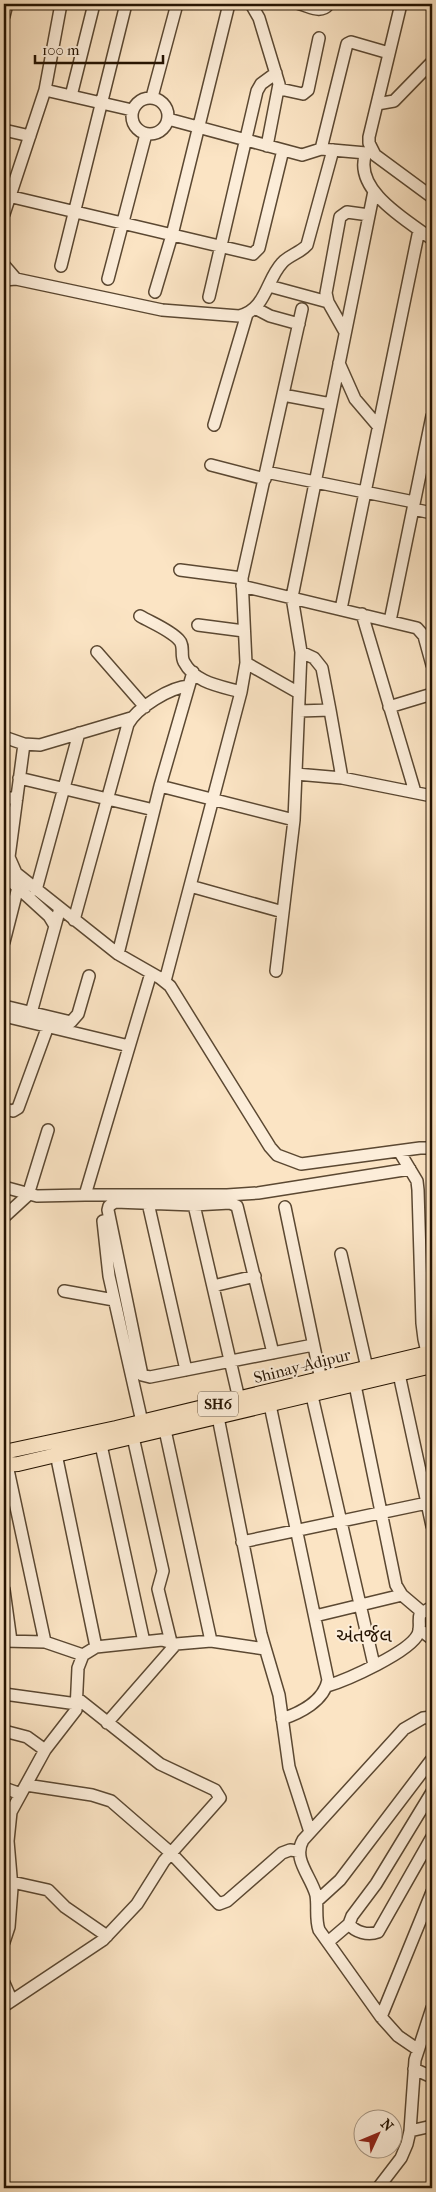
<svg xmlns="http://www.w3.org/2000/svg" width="436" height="2192" viewBox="0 0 436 2192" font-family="'IM FELL French Canon','Noto Sans Gujarati',serif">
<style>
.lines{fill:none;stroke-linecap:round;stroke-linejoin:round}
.minor-casing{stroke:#5b4832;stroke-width:14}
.major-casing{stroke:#261402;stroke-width:16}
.minor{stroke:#fcedd9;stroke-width:11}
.major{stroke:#fbe4c4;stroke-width:14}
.labels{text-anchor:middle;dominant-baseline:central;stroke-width:4;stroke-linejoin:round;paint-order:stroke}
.shield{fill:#fcedd9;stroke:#665542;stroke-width:1}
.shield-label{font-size:15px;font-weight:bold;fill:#261402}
.street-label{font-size:16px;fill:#261402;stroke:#fcedd9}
.quarter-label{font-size:19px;fill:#261402;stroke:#fcedd9}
</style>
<rect width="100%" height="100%" fill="#fbe4c4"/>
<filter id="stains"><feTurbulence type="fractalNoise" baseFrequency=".004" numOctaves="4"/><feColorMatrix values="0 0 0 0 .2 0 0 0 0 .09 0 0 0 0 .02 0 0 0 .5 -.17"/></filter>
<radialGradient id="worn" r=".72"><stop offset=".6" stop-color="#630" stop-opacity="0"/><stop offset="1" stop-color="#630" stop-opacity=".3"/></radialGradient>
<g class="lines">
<defs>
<path id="minor" d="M 251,4 L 259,18 L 279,84 L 267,146
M 300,4 C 311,7 321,14 329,4
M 401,4 L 369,137 L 369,143 L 375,155 L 432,197
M 4,16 L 7,4
M 280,89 L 303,94 L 308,90 L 319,38
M 45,90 L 132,110
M 71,96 L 94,4
M 152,97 L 177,4
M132 116a18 18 0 1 1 36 0a18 18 0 1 1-36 0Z
M 377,104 L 394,101 L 432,62
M 168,119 L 302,155 L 321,149 L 366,153
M 4,130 L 30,136
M 321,149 L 347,44 L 351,42 L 389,53
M 372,150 L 366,153 C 352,190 408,221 432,239
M 4,195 L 253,254 L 259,248 L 283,150
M 4,214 L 45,90 L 61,4
M 4,265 L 16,279
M 61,266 L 126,4
M 108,279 L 146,134
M 4,280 L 16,279 L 162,310 L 239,316 C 266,310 266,280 282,263 C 289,255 300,253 307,245 L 333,150
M 269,286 L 328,302
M 155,292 L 172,235 L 229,4
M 209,297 L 257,91 L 261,84 L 276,73
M 255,308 L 270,316 L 299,324
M 345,332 L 328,302 L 326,293 L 340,217 L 347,212 L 369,215
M 339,363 L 355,399 L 378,426
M 283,395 L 331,404
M 214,425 L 247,314
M 211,465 L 265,479
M 266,472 L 414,502
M 413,509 L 432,513
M 180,570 L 242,578
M 242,586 L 417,628 L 424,636 L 432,665
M 341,609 L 419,230
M 362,614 L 415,792
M 140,616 C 152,623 170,630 179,640 C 185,646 180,655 184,662 C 195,683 220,686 241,692
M 390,621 L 432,416
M 198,625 L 244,631
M 97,652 L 145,707
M 301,652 L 314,658 L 322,668 L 330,710
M 299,693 L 246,663 L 242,578 L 302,309
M 389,707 L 432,694
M 299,711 L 330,710 L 342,778 L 432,796
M 4,737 L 24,744 L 40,745 L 131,718
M 24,744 L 9,857 L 16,873 L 118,954 L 160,978 L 170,986 L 270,1147 L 277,1155 L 301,1164 L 420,1148 L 432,1148
M 296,774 L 342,778
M 19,778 L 154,810
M 160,786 L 294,820
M 4,798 L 17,798
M 4,875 L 49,916 L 55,926
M 190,886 L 283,912
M 36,890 L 79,733
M 74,920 L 128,724 C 137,708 170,687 189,686
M 4,942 L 18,887
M 118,954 L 160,786 L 193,672
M 276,971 L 294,820 L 301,652 L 292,597 L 374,191
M 151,973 L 85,1195 L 227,1195 L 258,1193 L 410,1169
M 165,981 L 241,692 L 246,663
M 4,1006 L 71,1022 L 78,1014 L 89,976
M 31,1013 L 60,908
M 4,1016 L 129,1046
M 4,1109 L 13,1111 L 18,1108 L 48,1026
M 399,1151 L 417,1181 L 418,1190 L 422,1323 L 424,1339 L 429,1361
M 4,1187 L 37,1196 L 85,1195
M 148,1203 L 186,1370
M 194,1205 L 239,1399
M 285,1207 L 321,1380
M 4,1217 L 28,1195 L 48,1130
M 103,1221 L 109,1276 L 142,1422
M 341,1254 L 367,1368
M 213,1286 L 255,1276
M 64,1291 L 114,1300
M 273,1353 L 237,1206 L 230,1203 L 194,1205 L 115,1202 L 109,1206 L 108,1210 L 142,1375 L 150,1377 L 313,1345
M 399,1374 L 432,1526
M 355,1385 L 396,1585 L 402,1595 L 422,1612
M 312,1396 L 374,1665
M 270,1405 L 328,1680 C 324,1701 300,1713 282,1719
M 218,1417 L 261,1634 L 279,1695 L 289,1767 L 310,1832
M 165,1430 L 211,1641
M 133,1437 L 163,1571 L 158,1589 L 171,1642
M 101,1445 L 144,1642
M 56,1454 L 96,1647
M 7,1465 L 45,1642
M 242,1542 L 427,1503
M 4,1590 L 11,1641
M 315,1616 L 402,1595
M 419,1629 L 432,1639
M 4,1641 L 45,1642 L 83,1655
M 327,1686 C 347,1680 410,1652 418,1634 C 421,1627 418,1621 420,1614 L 432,1607
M 4,1694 L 77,1704
M 107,1723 L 176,1644
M 4,1731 L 27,1737 L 45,1750
M 26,1785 L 92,1795 L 111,1801 L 171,1853 L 219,1904 L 227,1901 L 282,1853 L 290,1850 L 298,1851
M 4,1788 L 21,1794
M 12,1882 L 48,1890 L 65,1907 L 107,1936
M 317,1901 L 340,1880 L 432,1759
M 349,1924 C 355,1932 368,1936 378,1932 L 432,1837
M 4,1942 L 9,1927 L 12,1888 L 8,1841 L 11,1812 L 45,1750 L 76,1710 L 78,1668 L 83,1655 L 96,1647 L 162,1640 L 176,1644 L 211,1641 L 265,1649
M 328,1942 L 349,1924 L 352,1916 L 376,1884 L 432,1792
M 4,1983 L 11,1999
M 4,2006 L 103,1940 L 137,1904 L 164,1861 L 220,1798 L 215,1790 L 160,1764 L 77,1698
M 381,2017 L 432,1892
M 417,2049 L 398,2036 L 381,2017 L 319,1930 C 315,1918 318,1907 316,1895 C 311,1876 292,1859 303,1840 L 404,1729 L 423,1718 L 432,1717
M 414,2069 L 432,2077
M 410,2131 L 432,2126
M 378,2188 L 401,2158 L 407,2144 L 410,2131 L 415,2060 L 432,2008"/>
<path id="major" d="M 4,1452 L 116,1428 L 432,1352
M 4,1465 L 18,1464 L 432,1366"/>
</defs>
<!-- minor casing -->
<use href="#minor" class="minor-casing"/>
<!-- major casing -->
<use href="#major" class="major-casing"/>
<!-- minor -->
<use href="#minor" class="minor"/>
<!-- major -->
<use href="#major" class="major"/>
</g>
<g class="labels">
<!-- shield labels -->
<rect class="shield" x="198" y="1391.5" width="40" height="25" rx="4"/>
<g class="shield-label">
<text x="218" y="1404">SH6</text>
</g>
<!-- street labels -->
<g class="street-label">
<text transform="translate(302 1366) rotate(-14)">Shinay-Adipur</text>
</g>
<!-- quarter labels -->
<g class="quarter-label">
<text x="364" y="1636">અંતર્જલ</text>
</g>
</g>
<!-- margin -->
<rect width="436" height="2192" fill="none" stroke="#fbe4c4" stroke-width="20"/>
<rect x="5" y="5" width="426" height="2182" fill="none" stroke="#261402" stroke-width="2.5"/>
<rect x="10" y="10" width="416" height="2172" fill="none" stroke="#261402"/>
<!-- north arrow -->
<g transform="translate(378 2134) rotate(46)"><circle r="24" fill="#fcedd9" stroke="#a69683"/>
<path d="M0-4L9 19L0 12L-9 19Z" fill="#8f2418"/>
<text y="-8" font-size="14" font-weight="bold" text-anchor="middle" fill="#261402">N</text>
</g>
<!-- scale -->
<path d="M35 55v8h128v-8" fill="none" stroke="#261402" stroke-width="2.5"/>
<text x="42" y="55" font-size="15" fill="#261402" stroke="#fcedd9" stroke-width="4" paint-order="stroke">100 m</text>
<rect width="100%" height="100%" filter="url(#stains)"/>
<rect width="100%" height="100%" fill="url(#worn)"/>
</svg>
